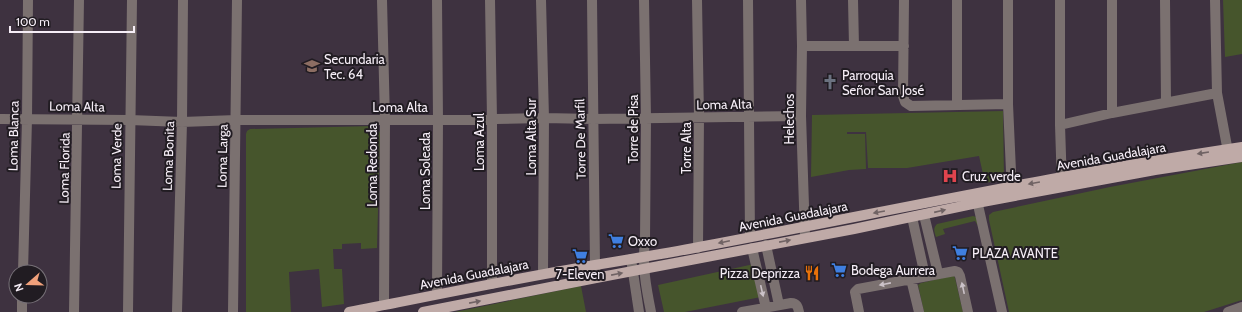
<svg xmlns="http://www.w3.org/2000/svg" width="1242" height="312" viewBox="0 0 1242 312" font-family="Cabin,sans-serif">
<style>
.green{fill:#46552c}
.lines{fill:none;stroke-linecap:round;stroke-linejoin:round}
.minor{stroke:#7b7170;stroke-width:10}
.major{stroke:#bfaaa7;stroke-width:10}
.oneway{fill:#706364}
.oneway2{fill:#cbc2c8}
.labels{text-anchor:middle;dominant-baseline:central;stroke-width:4;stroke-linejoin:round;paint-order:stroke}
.poi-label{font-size:13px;fill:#f6eef7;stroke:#211c22;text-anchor:start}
.street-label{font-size:13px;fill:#f6eef7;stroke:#211c22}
</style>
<rect width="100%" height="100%" fill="#3e3240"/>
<!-- green -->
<path class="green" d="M 1223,0 L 1242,0 L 1242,54 L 1225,57 Z
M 1003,111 L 1004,179 L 985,183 L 979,156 L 907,168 L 868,168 L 866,132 L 847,132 L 847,134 L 865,134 L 866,169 L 849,170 L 811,177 L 812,115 Z
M 373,126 L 377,127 L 380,133 L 377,248 L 361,249 L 361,243 L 342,244 L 342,249 L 333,249 L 334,269 L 342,269 L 344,304 L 322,307 L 319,269 L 289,272 L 291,312 L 246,312 L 246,134 L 247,131 L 250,129 Z
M 1242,162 L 1242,300 L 1204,312 L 1009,312 L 989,220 L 989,215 L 993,212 L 1110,187 Z
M 973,216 L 976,217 L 981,225 L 978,226 L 975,221 L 943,229 L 945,234 L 936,237 C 934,231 933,228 937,224 Z
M 754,264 L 761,297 L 685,312 L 664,312 L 658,285 Z
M 951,276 L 954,276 L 955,278 L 963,312 L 924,312 L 918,285 L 921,283 Z
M 581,286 L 586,312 L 455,312 Z"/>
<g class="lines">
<!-- minor -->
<path class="minor" d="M 382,0 L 385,120 L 384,305
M 437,0 L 438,120 L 437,294
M 490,0 L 492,119 L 492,284
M 541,0 L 544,118 L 543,274
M 592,0 L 595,265 L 596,278
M 644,0 L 646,118 L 645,240 C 642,266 646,287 651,312
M 697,0 L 699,117 L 698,248
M 748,0 L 750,237
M 801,0 L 802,46 L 801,116 L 805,236
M 853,0 L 854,46
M 904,0 L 903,96 L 905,102 L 911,106 L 1008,104
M 1008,0 L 1008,104 L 1012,194
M 1060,0 L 1060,125 L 1062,186
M 1112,0 L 1112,113
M 1165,0 L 1166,102
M 1215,0 L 1217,93 L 1229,157
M 802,46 L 904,46
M 957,105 L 957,0
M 0,119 L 130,120 L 182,122 L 236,120 L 438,120 L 544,118 L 593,119 L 801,116
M 1060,125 L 1112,113 L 1217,93
M 976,196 L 1002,312
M 924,215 L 938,273
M 912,217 L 925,276
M 766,245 L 779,305
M 752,248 L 766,308
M 631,259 L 639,312
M 23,272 L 27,119 L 28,0
M 911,279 L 919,312
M 22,312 L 22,296
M 74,312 L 79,0
M 128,312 L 132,0
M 177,312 L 182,122 L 183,0
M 233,312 L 237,0
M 742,312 L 791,303 C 797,303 798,307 799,312
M 859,312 L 855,292 L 858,289 L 955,271 L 958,272 L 960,276 L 968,312
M 1228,312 L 1242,307"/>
<!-- major -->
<path class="major" d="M 349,312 C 431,296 513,279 595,265 C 630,259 665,254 699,247 C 880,213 1060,174 1242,147
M 423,312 L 596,278 L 854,229 L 977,203 L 1155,170 L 1242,157"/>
</g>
<!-- one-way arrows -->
<defs><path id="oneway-solid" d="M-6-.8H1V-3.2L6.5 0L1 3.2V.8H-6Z"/></defs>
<g class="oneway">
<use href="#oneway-solid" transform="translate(1203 153) rotate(171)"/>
<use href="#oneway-solid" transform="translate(1034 183) rotate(170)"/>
<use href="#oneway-solid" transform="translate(940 211) rotate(-13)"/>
<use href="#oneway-solid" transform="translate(879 212) rotate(170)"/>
<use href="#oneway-solid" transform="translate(785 241) rotate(-11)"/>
<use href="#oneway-solid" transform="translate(724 242) rotate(168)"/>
<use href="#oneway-solid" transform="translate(617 274) rotate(-11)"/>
<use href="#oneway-solid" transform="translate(475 302) rotate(-11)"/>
</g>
<g class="oneway2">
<use href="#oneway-solid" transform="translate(885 284) rotate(169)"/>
<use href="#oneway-solid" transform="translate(963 288) rotate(-102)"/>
<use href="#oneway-solid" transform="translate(762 291) rotate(77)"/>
</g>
<!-- icons -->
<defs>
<symbol id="school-bare" viewBox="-9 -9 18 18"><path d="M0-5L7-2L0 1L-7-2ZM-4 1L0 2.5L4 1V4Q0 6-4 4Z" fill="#8d6e63" stroke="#211c22" stroke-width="2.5" paint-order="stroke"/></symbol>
<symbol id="church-bare" viewBox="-9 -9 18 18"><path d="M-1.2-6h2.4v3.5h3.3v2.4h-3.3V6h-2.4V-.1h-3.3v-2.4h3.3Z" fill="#6b7280" stroke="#211c22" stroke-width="2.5" paint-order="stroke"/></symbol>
<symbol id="hospital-bare" viewBox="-9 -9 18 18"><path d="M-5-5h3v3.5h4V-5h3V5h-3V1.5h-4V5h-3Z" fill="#e0444e" stroke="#211c22" stroke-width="2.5" paint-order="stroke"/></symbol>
<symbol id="supermarket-bare" viewBox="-9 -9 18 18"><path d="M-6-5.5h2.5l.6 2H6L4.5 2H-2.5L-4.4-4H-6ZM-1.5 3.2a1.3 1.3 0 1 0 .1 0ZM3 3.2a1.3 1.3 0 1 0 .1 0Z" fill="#3f7fe0" stroke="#211c22" stroke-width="2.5" paint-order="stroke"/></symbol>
<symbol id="restaurant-bare" viewBox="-9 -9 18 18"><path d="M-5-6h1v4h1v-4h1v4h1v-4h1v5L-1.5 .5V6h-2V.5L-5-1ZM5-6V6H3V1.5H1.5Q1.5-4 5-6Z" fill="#e8710a" stroke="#211c22" stroke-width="2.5" paint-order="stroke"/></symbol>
</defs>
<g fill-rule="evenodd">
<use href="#school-bare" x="301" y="55" width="22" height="22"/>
<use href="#church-bare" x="819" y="71" width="22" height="22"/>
<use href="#hospital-bare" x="939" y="165" width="22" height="22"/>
<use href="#supermarket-bare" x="605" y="230" width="22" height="22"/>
<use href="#supermarket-bare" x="949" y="242" width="22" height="22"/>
<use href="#supermarket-bare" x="569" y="245" width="22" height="22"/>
<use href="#supermarket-bare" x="828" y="259" width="22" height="22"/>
<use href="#restaurant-bare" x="801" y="262" width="22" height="22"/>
</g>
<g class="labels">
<!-- poi labels -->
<g class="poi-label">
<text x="324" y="59">Secundaria<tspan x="324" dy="15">Tec. 64</tspan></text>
<text x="842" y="75">Parroquia<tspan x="842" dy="15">Señor San José</tspan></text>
<text x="962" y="176">Cruz verde</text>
<text x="628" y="241">Oxxo</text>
<text x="972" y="253">PLAZA AVANTE</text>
<text x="851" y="270">Bodega Aurrera</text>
<text x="800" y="273" text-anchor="end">Pizza Deprizza</text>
<text x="580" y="274" text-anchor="middle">7-Eleven</text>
</g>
<!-- street labels -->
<g class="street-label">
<text transform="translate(724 104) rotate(-1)">Loma Alta</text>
<text transform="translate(77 106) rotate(1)">Loma Alta</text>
<text x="400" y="107">Loma Alta</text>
<text transform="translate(789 119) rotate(-90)">Helechos</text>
<text transform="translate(633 129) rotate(-90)">Torre de Pisa</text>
<text transform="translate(13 136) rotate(-89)">Loma Blanca</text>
<text transform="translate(531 137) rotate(-90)">Loma Alta Sur</text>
<text transform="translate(580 139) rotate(-91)">Torre De Marfil</text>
<text transform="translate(479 142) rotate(-90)">Loma Azul</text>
<text transform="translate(686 148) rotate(-90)">Torre Alta</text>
<text transform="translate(116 156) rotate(-89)">Loma Verde</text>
<text transform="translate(168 156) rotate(-88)">Loma Bonita</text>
<text transform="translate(222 156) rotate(-89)">Loma Larga</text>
<text transform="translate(1111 156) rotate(-10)">Avenida Guadalajara</text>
<text transform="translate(372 165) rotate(-90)">Loma Redonda</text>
<text transform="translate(64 168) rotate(-89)">Loma Florida</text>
<text transform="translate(425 171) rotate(-90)">Loma Soleada</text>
<text transform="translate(793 216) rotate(-11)">Avenida Guadalajara</text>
<text transform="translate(474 274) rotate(-11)">Avenida Guadalajara</text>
</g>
</g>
<!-- north arrow -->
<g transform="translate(28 284) rotate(250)"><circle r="19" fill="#211c22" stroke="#767077"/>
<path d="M0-3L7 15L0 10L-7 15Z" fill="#f1a17b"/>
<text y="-6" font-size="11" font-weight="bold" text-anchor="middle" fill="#f6eef7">N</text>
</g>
<!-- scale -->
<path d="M10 26v6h124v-6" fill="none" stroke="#f6eef7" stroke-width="2"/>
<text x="16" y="26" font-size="12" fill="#f6eef7" stroke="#211c22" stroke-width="3" paint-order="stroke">100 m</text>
</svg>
